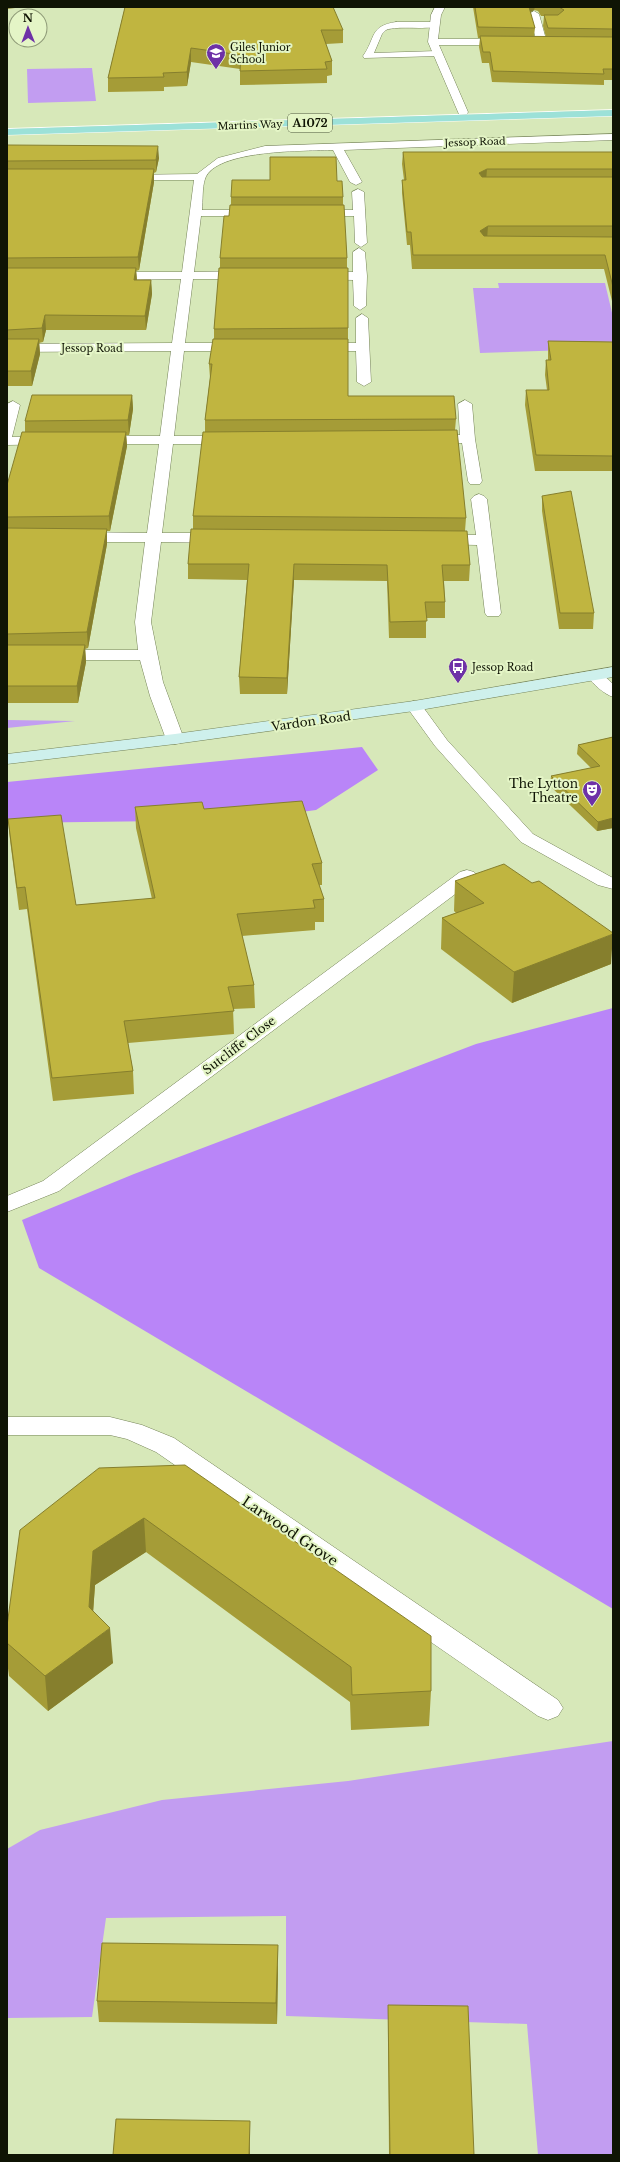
<svg xmlns="http://www.w3.org/2000/svg" width="620" height="2162" viewBox="0 0 620 2162" font-family="'Libre Baskerville',serif">
<style>
.green{fill:#c29df1}
.forest{fill:#b985f8}
.lines{fill:none;stroke-linecap:round;stroke-linejoin:round}
.lane-casing{stroke:#758358;stroke-width:1}
.street-casing{stroke:#758358;stroke-width:1}
.secondary-casing{stroke:#758358;stroke-width:1}
.primary-casing{stroke:#fff;stroke-width:1}
.lane{fill:#fff;fill-rule:evenodd}
.street{fill:#fff;fill-rule:evenodd}
.secondary{fill:#cef0ec;fill-rule:evenodd}
.primary{fill:#9ce1d8;fill-rule:evenodd}
.wall{fill:#a59c37;fill-rule:evenodd}
.shaded-wall{fill:#867f2d}
.building{fill:#c0b540;stroke:#867f2d}
.labels{text-anchor:middle;dominant-baseline:central;stroke-width:4;stroke-linejoin:round;paint-order:stroke}
.far-poi-label{font-size:10px;fill:#0f1404;stroke:#e4f5c6;text-anchor:start}
.far-street-label{font-size:10px;fill:#0f1404;stroke:#e4f5c6}
.shield{fill:#e4f5c6;stroke:#4f583e;stroke-width:1}
.shield-label{font-size:11px;font-weight:bold;fill:#0f1404}
.street-label{font-size:12px;fill:#0f1404;stroke:#e4f5c6}
.poi-label{font-size:12px;fill:#0f1404;stroke:#e4f5c6;text-anchor:end}
.near-street-label{font-size:14px;fill:#0f1404;stroke:#e4f5c6}
</style>
<rect width="100%" height="100%" fill="#d7e8b9"/>
<!-- green -->
<path class="green" d="M 92,68 L 96,101 L 28,103 L 27,69 Z
M 498,283 L 605,283 L 613,317 L 613,353 L 570,350 L 480,353 L 473,288 L 499,288 Z
M 7,720 L 75,721 L 7,728 Z
M 613,1741 L 613,2155 L 538,2155 L 527,2024 L 286,2016 L 286,1916 L 106,1918 L 92,2017 L 7,2018 L 7,1849 L 40,1830 L 162,1800 L 348,1781 Z"/>
<!-- forest -->
<path class="forest" d="M 362,747 L 378,770 L 316,810 L 242,820 L 7,823 L 7,782 Z
M 613,1008 L 613,1609 L 39,1268 L 22,1220 L 134,1174 L 476,1044 Z"/>
<g class="lines">
<defs>
<path id="lane" d="M 396,22 L 434,22 L 438,25 C 431,31 398,25 386,30 L 382,34 L 374,53 L 437,51 L 440,52 L 440,56 L 364,58 L 363,56 C 376,38 369,26 396,22 Z
M 595,671 L 601,673 L 613,684 L 613,697 C 604,694 593,684 587,676 L 589,673 Z
M 414,701 L 420,703 L 447,740 L 533,834 L 613,878 L 613,889 L 598,885 L 521,842 L 435,746 L 406,706 L 408,703 Z"/>
<path id="street" d="M 435,7 L 445,7 L 441,15 L 438,39 L 509,39 L 514,42 L 509,45 L 439,45 L 468,112 L 467,114 L 459,114 L 458,112 L 428,42 L 431,15 Z
M 534,11 L 539,14 L 547,43 L 545,45 L 542,46 L 537,43 L 529,14 Z
M 613,134 L 613,140 L 344,150 L 362,182 L 356,185 L 350,182 L 333,150 C 308,151 215,149 205,179 C 202,188 203,200 202,210 L 259,210 L 265,213 L 259,216 L 201,216 L 194,272 L 248,271 L 254,275 L 248,279 L 193,279 L 185,343 L 242,343 L 249,347 L 242,351 L 184,351 L 174,436 L 233,436 L 238,437 L 240,440 L 238,443 L 233,444 L 173,444 L 162,533 L 220,533 L 225,535 L 228,538 L 225,541 L 220,543 L 161,542 L 151,622 L 163,682 L 184,739 L 181,743 L 175,744 L 169,743 L 166,739 L 150,696 L 140,660 L 7,660 L 7,650 L 138,650 L 135,622 L 145,542 L 78,542 L 73,540 L 70,537 L 73,534 L 78,532 L 147,533 L 159,444 L 97,444 L 92,443 L 90,440 L 92,437 L 97,436 L 160,436 L 171,351 L 7,352 L 7,344 L 172,343 L 181,279 L 106,280 L 100,276 L 106,272 L 182,272 L 194,180 L 125,180 L 119,177 L 121,175 L 197,174 L 218,158 L 265,146 Z
M 358,189 L 364,192 L 367,243 L 361,247 L 355,243 L 354,216 L 314,216 L 308,213 L 314,210 L 353,210 L 352,192 Z
M 359,248 L 365,252 L 367,276 L 366,306 L 360,310 L 354,306 L 353,280 L 318,279 L 312,275 L 318,271 L 353,272 L 353,252 Z
M 362,314 L 368,318 L 371,382 L 364,386 L 357,382 L 356,351 L 318,351 L 311,347 L 318,343 L 356,343 L 356,318 Z
M 465,400 L 472,404 L 475,439 L 482,481 L 480,484 L 470,484 L 468,481 L 462,443 L 427,443 L 422,442 L 420,439 L 422,436 L 427,435 L 460,435 L 458,404 Z
M 13,401 L 20,405 L 12,437 L 49,437 L 54,438 L 56,441 L 54,444 L 7,445 L 7,404 Z
M 479,494 L 484,496 L 487,499 L 501,613 L 499,616 L 487,616 L 485,613 L 477,545 L 438,544 L 433,542 L 430,539 L 433,536 L 438,534 L 476,535 L 471,499 L 474,496 Z
M 467,870 L 474,872 L 477,876 L 474,880 L 59,1191 L 7,1212 L 7,1196 L 43,1181 L 460,872 Z
M 7,1417 L 110,1417 L 142,1425 L 174,1438 L 558,1700 L 563,1708 L 558,1716 L 548,1720 L 538,1716 L 156,1452 L 127,1439 L 110,1435 L 7,1435 Z"/>
<path id="secondary" d="M 613,667 L 613,677 L 414,711 L 175,744 L 7,764 L 7,754 L 175,734 L 414,701 Z"/>
<path id="primary" d="M 613,110 L 613,116 L 7,135 L 7,129 Z"/>
</defs>
<!-- lane casing -->
<use href="#lane" class="lane-casing"/>
<!-- street casing -->
<use href="#street" class="street-casing"/>
<!-- secondary casing -->
<use href="#secondary" class="secondary-casing"/>
<!-- primary casing -->
<use href="#primary" class="primary-casing"/>
<!-- lane -->
<use href="#lane" class="lane"/>
<!-- street -->
<use href="#street" class="street"/>
<!-- secondary -->
<use href="#secondary" class="secondary"/>
<!-- primary -->
<use href="#primary" class="primary"/>
</g>
<!-- wall -->
<path class="wall" d="M 125,7 L 343,30 L 343,43 L 326,44 L 332,61 L 332,75 L 327,76 L 327,83 L 240,85 L 240,69 L 191,62 L 187,86 L 164,87 L 164,91 L 108,92 L 108,78 Z
M 473,7 L 613,7 L 613,80 L 604,80 L 604,85 L 492,82 L 489,63 L 482,63 L 479,47 L 480,38 L 478,38 ZM 534,10 L 538,11 L 541,16 L 544,16 L 543,26 L 546,37 L 534,36 L 535,28 L 530,12 Z
M 7,145 L 159,158 L 156,172 L 154,173 L 154,182 L 139,270 L 136,271 L 137,280 L 151,280 L 152,294 L 146,330 L 46,330 L 43,342 L 39,343 L 40,354 L 32,386 L 7,386 Z
M 403,152 L 613,152 L 613,305 L 604,269 L 412,269 L 410,245 L 407,245 L 402,193 L 402,180 L 404,180 L 402,164 Z
M 337,181 L 343,197 L 343,205 L 347,258 L 347,268 L 348,268 L 348,396 L 456,419 L 455,430 L 466,518 L 465,531 L 470,565 L 469,581 L 444,581 L 445,602 L 445,618 L 426,618 L 426,638 L 389,638 L 387,581 L 294,580 L 287,694 L 240,694 L 239,677 L 247,580 L 188,579 L 188,564 L 193,529 L 193,516 L 205,432 L 205,420 L 210,378 L 209,364 L 214,339 L 214,329 L 220,268 L 220,258 L 231,205 L 231,197 Z
M 548,341 L 613,342 L 613,471 L 535,471 L 525,405 L 526,390 L 547,390 L 545,375 L 546,360 L 548,360 Z
M 132,395 L 133,409 L 129,435 L 126,435 L 127,446 L 110,531 L 107,531 L 107,544 L 88,648 L 85,649 L 86,662 L 78,703 L 7,703 L 7,485 L 25,432 L 25,421 Z
M 542,496 L 594,613 L 593,629 L 559,629 L 542,511 Z
M 613,737 L 613,828 L 597,831 L 550,786 L 551,776 L 591,768 L 577,754 L 578,745 Z
M 135,807 L 204,809 L 322,863 L 322,885 L 319,885 L 324,899 L 324,922 L 315,922 L 315,930 L 242,936 L 254,985 L 255,1008 L 233,1009 L 234,1034 L 128,1043 L 133,1071 L 134,1094 L 53,1101 L 27,909 L 19,910 L 10,840 L 8,819 L 76,905 L 152,899 L 136,828 Z
M 455,881 L 532,883 L 611,964 L 512,1003 L 441,949 L 442,918 L 456,913 L 454,911 Z
M 99,1468 L 431,1691 L 429,1726 L 351,1730 L 350,1702 L 146,1552 L 95,1585 L 93,1612 L 113,1663 L 48,1711 L 9,1676 L 7,1661 L 7,1626 Z
M 278,1966 L 277,2024 L 99,2022 L 97,2001 Z
M 388,2005 L 474,2155 L 389,2155 L 388,2026 Z"/>
<!-- shaded-wall -->
<path class="shaded-wall" d="M 7,7 L 23,7 L 7,9 Z
M 528,7 L 535,7 L 534,10 L 528,14 Z
M 191,48 L 191,62 L 187,86 L 187,72 Z
M 158,146 L 159,158 L 156,172 L 156,160 Z
M 154,169 L 154,182 L 139,270 L 138,257 Z
M 487,169 L 486,182 L 479,173 Z
M 488,226 L 487,240 L 480,245 L 480,231 Z
M 136,268 L 137,282 L 134,280 Z
M 151,280 L 152,294 L 146,330 L 145,316 Z
M 45,315 L 46,330 L 43,342 L 42,328 Z
M 39,339 L 40,354 L 32,386 L 31,371 Z
M 132,395 L 133,409 L 129,435 L 128,420 Z
M 126,432 L 127,446 L 110,531 L 109,516 Z
M 107,529 L 107,544 L 88,648 L 87,632 Z
M 294,564 L 294,580 L 287,694 L 287,678 Z
M 85,645 L 86,662 L 78,703 L 77,686 Z
M 613,818 L 613,828 L 597,831 L 598,822 Z
M 613,934 L 611,964 L 512,1003 L 514,972 Z
M 144,1518 L 146,1552 L 95,1585 L 91,1642 L 89,1607 L 93,1551 Z
M 110,1628 L 113,1663 L 48,1711 L 45,1676 Z
M 278,1945 L 278,1966 L 277,2024 L 276,2003 Z
M 250,2121 L 250,2155 L 249,2155 Z"/>
<!-- building -->
<path class="building" d="M 125,7 L 333,7 L 343,30 L 321,30 L 332,61 L 325,62 L 327,69 L 240,71 L 241,55 L 191,48 L 187,72 L 163,73 L 164,77 L 108,78 Z
M 475,7 L 529,7 L 535,28 L 478,27 Z
M 559,7 L 613,7 L 613,29 L 548,28 L 544,15 L 558,15 L 564,10 Z
M 480,36 L 613,37 L 613,69 L 603,69 L 604,74 L 493,71 L 490,52 L 483,52 Z
M 7,145 L 158,146 L 156,160 L 7,161 Z
M 403,152 L 613,152 L 613,169 L 487,169 L 479,173 L 482,177 L 613,177 L 613,226 L 488,226 L 480,231 L 484,236 L 613,237 L 613,287 L 605,255 L 413,255 L 411,232 L 407,232 L 402,180 L 406,180 Z
M 270,157 L 336,157 L 337,181 L 342,181 L 343,197 L 231,197 L 232,180 L 270,180 Z
M 7,169 L 154,169 L 138,257 L 7,258 Z
M 230,205 L 344,205 L 347,258 L 220,258 L 224,216 L 229,216 Z
M 7,268 L 136,268 L 134,280 L 151,280 L 145,316 L 45,315 L 42,328 L 7,330 Z
M 219,268 L 348,268 L 348,328 L 214,329 Z
M 7,339 L 39,339 L 31,371 L 7,371 Z
M 213,339 L 348,339 L 348,396 L 454,396 L 456,419 L 205,420 L 212,364 L 209,364 Z
M 548,341 L 613,342 L 613,456 L 536,455 L 526,390 L 549,390 L 546,360 L 551,360 Z
M 32,395 L 132,395 L 128,420 L 25,421 Z
M 457,430 L 466,518 L 193,516 L 203,432 Z
M 22,432 L 126,432 L 109,516 L 7,517 L 7,485 Z
M 571,491 L 594,613 L 560,613 L 542,496 Z
M 7,528 L 107,529 L 87,632 L 7,634 Z
M 191,529 L 467,531 L 470,565 L 442,565 L 445,602 L 425,602 L 427,621 L 390,622 L 387,565 L 294,564 L 287,678 L 239,677 L 249,564 L 188,564 Z
M 7,645 L 85,645 L 77,686 L 7,686 Z
M 613,737 L 613,818 L 598,822 L 551,776 L 600,766 L 578,745 Z
M 302,801 L 322,863 L 312,864 L 324,899 L 313,900 L 315,908 L 237,914 L 254,985 L 228,987 L 234,1011 L 124,1021 L 133,1071 L 52,1078 L 25,887 L 17,888 L 8,819 L 61,815 L 76,905 L 155,898 L 135,807 L 202,802 L 204,809 Z
M 504,864 L 532,883 L 539,881 L 613,933 L 613,934 L 514,972 L 442,918 L 484,903 L 455,881 Z
M 185,1465 L 431,1636 L 431,1691 L 352,1695 L 351,1667 L 144,1518 L 93,1551 L 89,1607 L 110,1628 L 45,1676 L 7,1643 L 7,1626 L 20,1530 L 99,1468 Z
M 102,1943 L 278,1945 L 276,2003 L 97,2001 Z
M 388,2005 L 468,2006 L 474,2155 L 390,2155 Z
M 116,2119 L 250,2121 L 249,2155 L 113,2155 Z"/>
<!-- icons -->
<defs>
<symbol id="school-pin" viewBox="-11 -11 22 30"><path d="M0 17L-7.5 6A9.5 9.5 0 1 1 7.5 6Z" fill="#6e31a7" stroke="#e4f5c6"/><path d="M0-5L7-2L0 1L-7-2ZM-4 1L0 2.5L4 1V4Q0 6-4 4Z" fill="#fff"/></symbol>
<symbol id="bus-pin" viewBox="-11 -11 22 30"><path d="M0 17L-7.5 6A9.5 9.5 0 1 1 7.5 6Z" fill="#6e31a7" stroke="#e4f5c6"/><path d="M-5-6H5V4H4V6H2V4H-2V6H-4V4H-5ZM-3.5-4V0h7V-4ZM-3.5 1.2v1.5H-2V1.2ZM2 1.2v1.5H3.5V1.2Z" fill="#fff"/></symbol>
<symbol id="theatre-pin" viewBox="-11 -11 22 30"><path d="M0 17L-7.5 6A9.5 9.5 0 1 1 7.5 6Z" fill="#6e31a7" stroke="#e4f5c6"/><path d="M-5-5.5Q0-4 5-5.5V0Q5 5 0 6Q-5 5-5 0ZM-3.3-2.5H-1v1.5H-3.3ZM1-2.5H3.3v1.5H1ZM-2.8 1Q0 5.5 2.8 1Z" fill="#fff"/></symbol>
</defs>
<g fill-rule="evenodd">
<use href="#school-pin" x="205" y="42" width="22" height="30"/>
<use href="#bus-pin" x="447" y="656" width="22" height="30"/>
<use href="#theatre-pin" x="581" y="779" width="22" height="30"/>
</g>
<g class="labels">
<!-- far-poi labels -->
<g class="far-poi-label">
<text x="230" y="47">Giles Junior<tspan x="230" dy="12">School</tspan></text>
<text x="472" y="667">Jessop Road</text>
</g>
<!-- far-street labels -->
<g class="far-street-label">
<text transform="translate(250 125) rotate(-2)">Martins Way</text>
<text transform="translate(475 142) rotate(-2)">Jessop Road</text>
<text x="92" y="348">Jessop Road</text>
</g>
<!-- shield labels -->
<rect class="shield" x="288" y="114" width="44" height="18" rx="3"/>
<g class="shield-label">
<text x="310" y="123">A1072</text>
</g>
<!-- street labels -->
<g class="street-label">
<text transform="translate(311 721) rotate(-8)">Vardon Road</text>
<text transform="translate(239 1045) rotate(-37)">Sutcliffe Close</text>
</g>
<!-- poi labels -->
<g class="poi-label">
<text x="578" y="783">The Lytton<tspan x="578" dy="14">Theatre</tspan></text>
</g>
<!-- near-street labels -->
<g class="near-street-label">
<text transform="translate(290 1531) rotate(34)">Larwood Grove</text>
</g>
</g>
<!-- border -->
<rect width="620" height="2162" fill="none" stroke="#0f1404" stroke-width="16"/>
<!-- north arrow -->
<g transform="translate(28 28) rotate(359)"><circle r="19" fill="#e4f5c6" stroke="#8f9b78"/>
<path d="M0-3L7 15L0 10L-7 15Z" fill="#6e31a7"/>
<text y="-6" font-size="11" font-weight="bold" text-anchor="middle" fill="#0f1404">N</text>
</g>
</svg>
